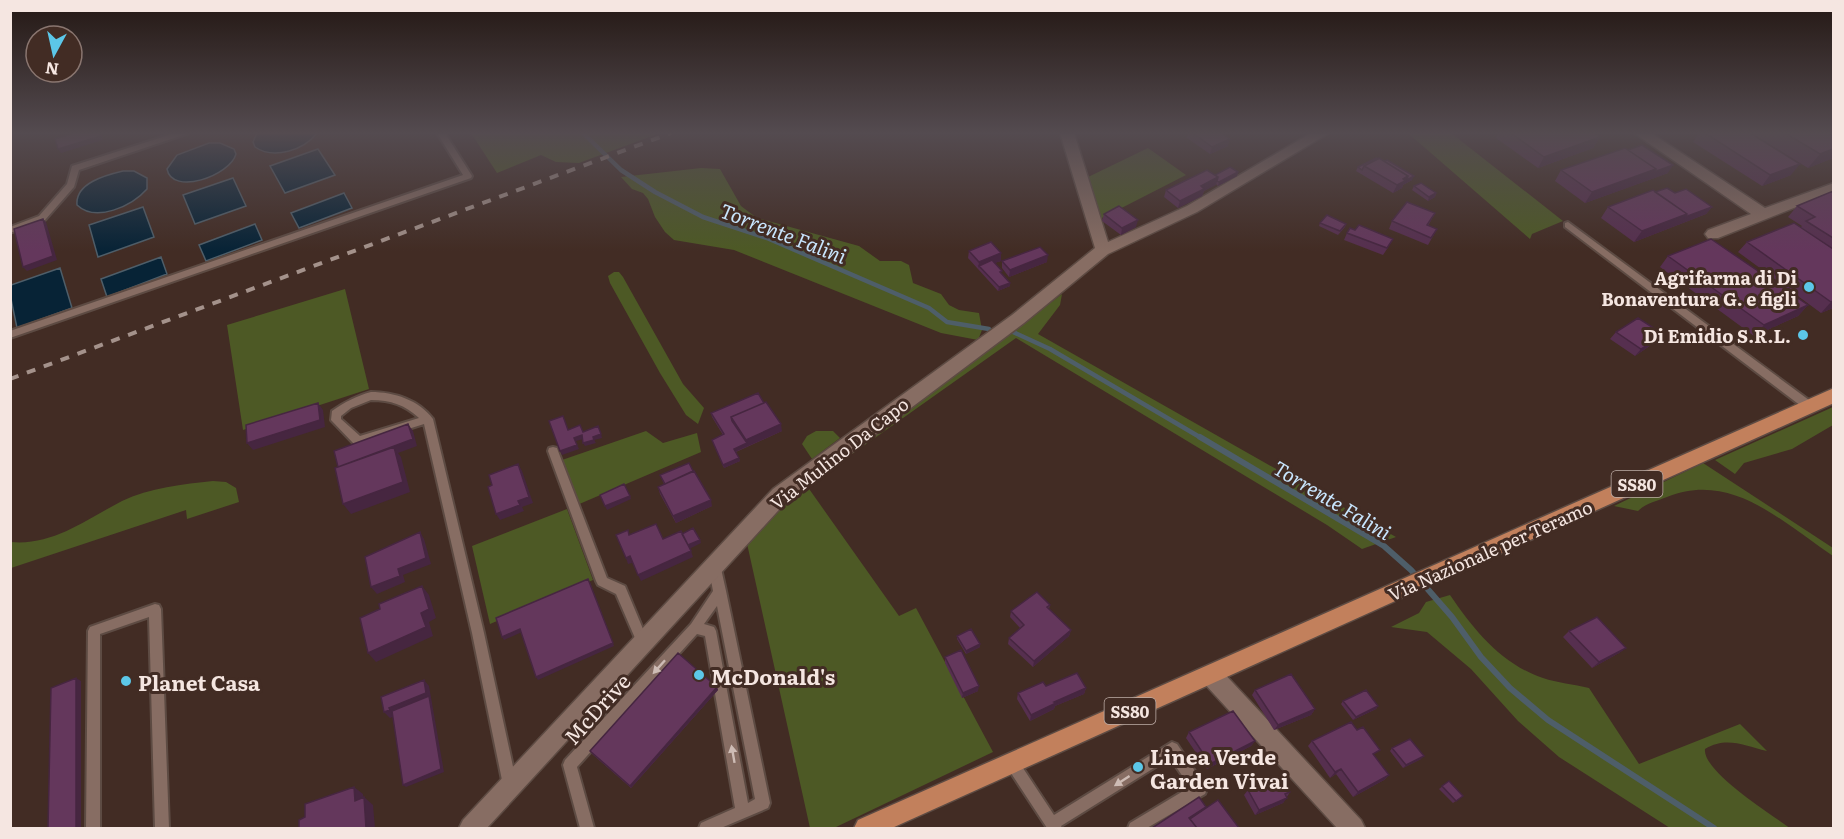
<svg xmlns="http://www.w3.org/2000/svg" width="1844" height="839" viewBox="0 0 1844 839" font-family="Literata,serif">
<style>
.green{fill:#4d5925}
.water{fill:#072336;stroke:#4e5e69;stroke-width:1.5}
.lines{fill:none;stroke-linecap:round;stroke-linejoin:round}
.stream-far1{stroke:#4e5e69;stroke-width:4.5}
.stream{stroke:#4e5e69;stroke-width:6}
.lane-casing{stroke:#5d4b43;stroke-width:4}
.street-casing{stroke:#5d4b43;stroke-width:3}
.primary-casing{stroke:#5d4b43;stroke-width:3}
.lane{fill:#876d63;fill-rule:evenodd}
.street{fill:#876d63;fill-rule:evenodd}
.primary{fill:#c2805c;fill-rule:evenodd}
.rail{stroke:#a4928b;stroke-width:4;stroke-dasharray:9 9;stroke-linecap:butt}
.wall{fill:#562f4f}
.shaded-wall{fill:#462640}
.building{fill:#64375c;stroke:#462640;stroke-width:1.5}
.oneway{fill:#cebcb5}
.poi-dot{fill:#5cc7e8;stroke:#422c24;stroke-width:2}
.labels{text-anchor:middle;dominant-baseline:central;stroke-width:6;stroke-linejoin:round;paint-order:stroke}
.shield{fill:#422c24;stroke:#bfaea8;stroke-width:1.5}
.shield-label{font-size:16px;font-weight:bold;fill:#f5e6e1}
.poi-label{font-size:18px;font-weight:bold;fill:#f5e6e1;stroke:#422c24;text-anchor:end}
.street-label{font-size:18px;fill:#f5e6e1;stroke:#422c24}
.water-label{font-size:20px;font-style:italic;fill:#c8e5fd;stroke:#422c24}
.near-poi-label{font-size:21px;font-weight:bold;fill:#f5e6e1;stroke:#422c24;text-anchor:start}
.near-street-label{font-size:21px;fill:#f5e6e1;stroke:#422c24}
</style>
<rect width="100%" height="100%" fill="#422c24"/>
<!-- green -->
<path class="green" d="M 471,133 L 660,133 L 579,163 L 556,162 L 541,155 L 497,173 Z
M 1451,133 L 1563,221 L 1532,234 L 1530,239 L 1409,134 Z
M 1148,148 L 1186,175 L 1098,220 L 1086,178 Z
M 701,168 L 720,169 L 741,206 L 757,218 L 859,246 L 880,261 L 901,261 L 909,265 L 913,283 L 941,294 L 949,305 L 959,310 L 979,313 L 982,330 L 978,340 L 941,333 L 734,250 L 674,240 L 665,232 L 655,217 L 648,199 L 643,193 L 632,189 L 621,177 Z
M 614,272 L 619,272 L 623,277 L 683,384 L 704,408 L 698,424 L 686,415 L 660,373 L 610,283 L 608,276 Z
M 345,289 L 369,389 L 243,430 L 227,325 Z
M 1062,294 L 1060,305 L 1038,334 L 1396,537 L 1362,549 L 1327,525 L 1016,338 L 807,486 L 899,616 L 916,608 L 993,752 L 834,828 L 810,828 L 746,539 L 807,486 Z
M 1833,407 L 1833,425 L 1792,449 L 1744,463 L 1735,474 L 1715,460 Z
M 646,431 L 663,443 L 697,433 L 701,452 L 577,505 L 562,460 Z
M 816,431 L 833,431 L 840,438 L 812,459 L 802,444 L 807,436 Z
M 1703,463 L 1833,548 L 1833,556 C 1782,522 1732,471 1667,497 C 1657,501 1646,503 1638,511 L 1614,506 Z
M 213,481 L 226,482 L 236,488 L 239,502 L 187,519 L 186,510 L 11,568 L 11,542 C 53,546 87,519 122,501 C 149,488 184,484 213,481 Z
M 567,509 L 593,580 L 490,624 L 472,546 Z
M 1450,595 C 1474,630 1501,664 1543,678 C 1557,683 1574,684 1589,688 L 1639,764 L 1740,724 L 1767,751 C 1744,746 1727,736 1705,749 C 1702,771 1772,815 1790,828 L 1670,828 L 1559,757 L 1518,721 L 1471,669 L 1427,632 L 1391,627 L 1419,613 L 1426,602 Z"/>
<!-- water -->
<path class="water" d="M 257,133 L 317,133 C 304,150 274,160 255,147 L 253,142 Z
M 209,143 L 220,143 L 234,149 L 236,154 C 230,176 172,196 167,169 L 177,155 Z
M 318,149 L 335,175 L 285,193 L 270,166 Z
M 123,171 L 134,171 L 147,178 L 147,189 C 132,206 96,223 77,205 C 75,183 106,175 123,171 Z
M 233,178 L 246,206 L 195,224 L 183,195 Z
M 344,193 L 352,208 L 299,228 L 291,213 Z
M 143,207 L 154,237 L 98,257 L 89,225 Z
M 255,224 L 262,240 L 206,261 L 199,245 Z
M 161,257 L 167,274 L 107,297 L 101,279 Z
M 60,268 L 72,308 L 17,328 L 11,299 L 11,285 Z"/>
<g class="lines">
<!-- stream-far1 -->
<path class="stream-far1" d="M 583,133 L 621,170 L 655,192 L 703,217 L 767,238 L 929,308 L 947,322 L 989,329
M 1013,332 L 1050,349 L 1203,439"/>
<!-- stream -->
<path class="stream" d="M 1200,437 L 1384,546 L 1411,570 L 1452,617 L 1481,657 L 1510,688 L 1548,720 L 1714,828"/>
<defs>
<path id="lane" d="M 175,133 L 189,133 L 79,170 L 74,187 L 45,220 L 10,233 L 10,227 L 39,216 L 67,184 L 72,166 Z
M 437,133 L 445,133 L 472,176 L 471,178 L 10,338 L 10,331 L 463,175 Z
M 1568,222 L 1813,403 L 1814,406 L 1813,409 L 1805,409 L 1565,227 L 1565,223 Z
M 371,392 C 394,392 419,400 433,419 L 484,633 L 517,785 L 515,790 L 510,792 L 505,790 L 503,785 L 472,633 L 424,424 L 358,445 L 354,444 L 331,420 L 332,411 C 345,402 356,396 371,392 ZM 371,400 C 391,400 405,405 419,418 L 360,436 L 341,419 L 341,416 L 351,408 Z
M 553,447 L 557,448 L 558,451 L 607,578 L 625,586 L 648,641 L 646,645 L 642,647 L 638,645 L 616,594 L 598,585 L 596,581 L 548,451 L 549,448 Z
M 714,559 L 718,560 L 720,564 L 726,591 L 770,803 L 768,808 L 721,828 L 699,828 L 701,823 L 735,808 L 705,636 L 697,634 L 577,767 L 594,828 L 580,828 L 563,765 L 565,760 L 691,624 L 713,591 L 708,564 L 710,560 ZM 717,606 L 755,799 L 748,803 L 716,631 L 714,627 L 704,624 Z
M 155,604 L 159,605 L 161,609 L 169,828 L 155,828 L 149,617 L 100,634 L 100,828 L 86,828 L 88,631 L 90,627 Z
M 1172,742 L 1177,744 L 1207,789 L 1205,794 L 1147,828 L 1128,828 L 1130,823 L 1190,787 L 1170,758 L 1061,826 L 1062,828 L 1047,828 L 1005,764 L 1007,759 L 1012,757 L 1017,759 L 1054,815 Z"/>
<path id="street" d="M 1060,133 L 1074,133 L 1108,242 L 1187,206 L 1311,133 L 1329,133 L 1197,212 L 1108,254 L 1024,323 L 787,501 L 487,828 L 459,828 L 463,820 L 773,489 L 1012,315 L 1095,248 Z
M 1634,133 L 1651,133 L 1765,208 L 1834,183 L 1834,192 L 1718,238 L 1708,238 L 1705,234 L 1708,230 L 1751,214 Z
M 1211,665 L 1219,668 L 1361,820 L 1365,828 L 1337,828 L 1203,682 L 1200,675 L 1203,668 Z"/>
<path id="primary" d="M 1834,388 L 1834,403 L 892,828 L 854,828 L 858,820 Z"/>
</defs>
<!-- lane casing -->
<use href="#lane" class="lane-casing"/>
<!-- street casing -->
<use href="#street" class="street-casing"/>
<!-- primary casing -->
<use href="#primary" class="primary-casing"/>
<!-- lane -->
<use href="#lane" class="lane"/>
<!-- street -->
<use href="#street" class="street"/>
<!-- primary -->
<use href="#primary" class="primary"/>
<!-- rail -->
<path class="rail" d="M 10,379 L 671,133"/>
</g>
<!-- wall -->
<path class="wall" d="M 1188,133 L 1222,133 L 1228,146 L 1210,154 L 1187,138 Z
M 1498,133 L 1594,133 L 1600,137 L 1593,148 L 1538,168 L 1496,138 Z
M 1699,133 L 1750,133 L 1791,175 L 1762,186 L 1693,142 Z
M 1751,133 L 1829,133 L 1833,158 L 1808,168 Z
M 1376,158 L 1412,180 L 1403,185 L 1402,188 L 1393,193 L 1356,171 L 1358,167 Z
M 1561,170 L 1668,173 L 1585,203 L 1555,181 Z
M 1238,172 L 1237,176 L 1218,186 L 1216,184 L 1204,191 L 1202,196 L 1178,208 L 1164,197 L 1166,190 L 1215,175 Z
M 1414,186 L 1436,193 L 1435,197 L 1428,201 L 1412,190 Z
M 1833,191 L 1833,308 L 1821,313 L 1738,252 L 1747,242 L 1801,227 L 1802,226 L 1788,217 L 1797,206 Z
M 1655,192 L 1675,193 L 1712,207 L 1706,214 L 1634,242 L 1601,218 L 1608,207 Z
M 1435,213 L 1428,226 L 1437,229 L 1428,245 L 1389,229 L 1392,221 Z
M 1104,214 L 1136,227 L 1121,235 L 1102,221 Z
M 1320,223 L 1346,224 L 1345,227 L 1338,235 L 1319,226 Z
M 1355,230 L 1389,246 L 1383,255 L 1344,240 L 1347,233 Z
M 969,251 L 1001,261 L 994,263 L 1002,274 L 1010,283 L 1010,286 L 998,291 L 968,258 Z
M 1668,256 L 1808,305 L 1798,316 L 1754,336 L 1660,267 Z
M 1002,261 L 1047,262 L 1009,277 L 1002,268 Z
M 1616,332 L 1657,341 L 1635,356 L 1610,339 Z
M 711,413 L 782,431 L 736,452 L 740,461 L 724,468 L 712,440 L 723,435 L 712,417 Z
M 660,475 L 712,506 L 676,523 L 660,494 L 658,487 L 664,484 Z
M 1050,605 L 1049,609 L 1071,630 L 1069,636 L 1033,667 L 1008,644 L 1009,638 L 1020,628 L 1010,617 L 1011,611 Z
M 1569,631 L 1626,648 L 1619,653 L 1592,668 L 1563,637 Z
M 957,636 L 980,647 L 966,654 L 957,639 Z
M 945,657 L 978,691 L 962,698 L 945,663 Z
M 1046,686 L 1086,688 L 1084,694 L 1055,706 L 1054,709 L 1030,721 L 1017,699 L 1018,693 Z
M 717,687 L 718,690 L 631,788 L 592,754 L 590,751 Z
M 1255,690 L 1315,709 L 1311,715 L 1274,730 L 1252,695 Z
M 1343,701 L 1378,706 L 1376,709 L 1353,720 L 1341,704 Z
M 1189,732 L 1255,741 L 1251,746 L 1207,769 L 1186,738 Z
M 1312,741 L 1374,756 L 1389,775 L 1384,780 L 1353,797 L 1336,774 L 1330,778 L 1308,746 Z
M 1392,748 L 1421,759 L 1403,768 L 1390,751 Z
M 1449,781 L 1463,796 L 1453,803 L 1439,789 Z
M 1248,790 L 1290,792 L 1283,803 L 1255,815 L 1244,795 Z"/>
<!-- shaded-wall -->
<path class="shaded-wall" d="M 100,133 L 101,133 L 103,140 L 61,153 L 58,149 Z
M 112,133 L 122,133 L 114,136 Z
M 1600,137 L 1593,148 L 1538,168 L 1544,157 Z
M 1230,139 L 1228,146 L 1210,154 L 1212,147 Z
M 1833,149 L 1833,158 L 1808,168 L 1820,154 Z
M 1800,164 L 1791,175 L 1762,186 L 1770,175 Z
M 1673,165 L 1668,173 L 1649,180 L 1654,172 Z
M 1656,169 L 1649,180 L 1585,203 L 1592,192 Z
M 1238,172 L 1237,176 L 1218,186 L 1219,182 Z
M 1408,176 L 1414,176 L 1412,180 L 1403,185 L 1402,188 L 1393,193 L 1397,185 L 1403,179 Z
M 1218,177 L 1216,185 L 1204,191 L 1202,196 L 1178,208 L 1180,201 L 1201,186 Z
M 1436,193 L 1435,197 L 1428,201 L 1429,197 Z
M 1712,207 L 1706,214 L 1634,242 L 1642,231 L 1687,214 Z
M 43,219 L 46,222 L 57,260 L 27,271 L 23,267 Z
M 1138,220 L 1136,227 L 1121,235 L 1122,228 Z
M 1001,253 L 1001,261 L 981,268 L 979,266 L 978,269 L 979,262 Z
M 1048,255 L 1047,262 L 1009,277 L 1010,270 Z
M 1010,283 L 1010,286 L 998,291 L 999,287 Z
M 1833,301 L 1833,308 L 1821,313 L 1831,302 Z
M 1808,305 L 1798,316 L 1754,336 L 1764,325 Z
M 1663,334 L 1657,341 L 1635,356 L 1641,349 Z
M 318,403 L 323,410 L 325,427 L 253,450 L 247,443 Z
M 408,424 L 413,431 L 417,446 L 398,453 L 401,457 L 410,492 L 351,514 L 343,504 L 343,474 Z
M 781,424 L 782,431 L 735,452 L 734,449 L 747,443 L 746,440 Z
M 601,434 L 602,438 L 594,440 L 596,443 L 585,446 L 583,443 L 593,437 Z
M 582,435 L 583,439 L 576,441 L 574,438 Z
M 577,445 L 579,449 L 562,455 L 560,451 Z
M 739,458 L 740,461 L 724,468 L 723,465 Z
M 518,464 L 522,471 L 533,503 L 522,507 L 524,511 L 500,520 L 496,514 L 518,501 Z
M 630,496 L 631,499 L 607,510 L 605,506 Z
M 711,500 L 712,506 L 676,523 L 673,516 Z
M 420,532 L 424,539 L 431,564 L 403,575 L 405,582 L 377,594 L 371,587 L 398,569 Z
M 700,540 L 701,543 L 689,549 L 687,545 Z
M 691,551 L 693,557 L 641,581 L 638,575 Z
M 630,556 L 632,563 L 628,564 L 626,558 Z
M 590,582 L 614,646 L 538,680 L 536,677 Z
M 422,586 L 429,595 L 436,618 L 429,622 L 433,636 L 376,662 L 368,653 L 421,613 Z
M 520,629 L 522,632 L 504,640 L 502,637 Z
M 1071,630 L 1069,636 L 1033,667 L 1034,661 Z
M 980,644 L 980,647 L 966,654 L 966,651 Z
M 1626,648 L 1619,653 L 1592,668 L 1599,662 Z
M 76,678 L 81,681 L 81,828 L 76,828 Z
M 424,680 L 429,686 L 444,772 L 406,787 L 403,785 L 395,716 L 390,718 L 384,712 Z
M 979,686 L 978,691 L 962,698 L 963,693 Z
M 717,687 L 718,690 L 631,788 L 630,786 Z
M 1086,688 L 1084,694 L 1055,706 L 1054,709 L 1030,721 L 1031,715 L 1054,702 Z
M 1378,706 L 1376,709 L 1353,720 L 1356,717 Z
M 1315,709 L 1311,715 L 1274,730 L 1278,725 Z
M 1255,741 L 1251,746 L 1207,769 L 1210,764 Z
M 1424,756 L 1421,759 L 1403,768 L 1406,765 Z
M 1341,769 L 1336,774 L 1330,778 L 1335,772 Z
M 1389,775 L 1384,780 L 1353,797 L 1358,792 Z
M 354,787 L 363,794 L 364,808 L 355,801 Z
M 364,797 L 373,805 L 375,828 L 366,828 Z
M 1287,798 L 1283,803 L 1255,815 L 1259,810 Z"/>
<!-- building -->
<path class="building" d="M 73,133 L 100,133 L 101,136 L 58,149 L 55,139 Z
M 1193,133 L 1222,133 L 1230,139 L 1212,147 Z
M 1511,133 L 1594,133 L 1600,137 L 1544,157 Z
M 1705,133 L 1750,133 L 1800,164 L 1770,175 Z
M 1785,133 L 1829,133 L 1833,136 L 1833,149 L 1820,154 Z
M 1642,145 L 1673,165 L 1654,172 L 1656,169 L 1628,150 Z
M 1625,148 L 1656,169 L 1592,192 L 1561,170 Z
M 1376,158 L 1378,159 L 1364,166 L 1362,170 L 1358,167 Z
M 1379,158 L 1408,176 L 1403,179 L 1405,181 L 1397,185 L 1364,166 Z
M 1387,160 L 1414,176 L 1407,180 L 1408,176 L 1384,161 Z
M 1230,167 L 1238,172 L 1219,182 L 1217,181 L 1218,177 L 1215,175 Z
M 1207,170 L 1218,177 L 1201,186 L 1204,189 L 1180,201 L 1166,190 Z
M 1421,183 L 1436,193 L 1429,197 L 1414,186 Z
M 1667,188 L 1675,193 L 1686,189 L 1712,207 L 1685,217 L 1687,214 L 1655,192 Z
M 1653,190 L 1687,214 L 1642,231 L 1608,207 Z
M 1833,191 L 1833,238 L 1806,221 L 1815,217 L 1797,206 Z
M 1407,202 L 1435,213 L 1427,225 L 1437,229 L 1431,238 L 1392,221 Z
M 1119,206 L 1138,220 L 1122,228 L 1104,214 Z
M 1327,215 L 1346,224 L 1340,231 L 1320,223 Z
M 43,219 L 53,256 L 23,267 L 14,229 Z
M 1794,223 L 1833,249 L 1833,301 L 1831,302 L 1747,242 Z
M 1359,225 L 1393,239 L 1387,248 L 1347,233 L 1350,228 L 1355,230 Z
M 1711,239 L 1808,305 L 1764,325 L 1668,256 Z
M 991,242 L 1001,253 L 979,262 L 969,251 Z
M 1040,247 L 1048,255 L 1010,270 L 1002,261 Z
M 992,260 L 1002,271 L 1000,272 L 1010,283 L 999,287 L 979,266 Z
M 1638,318 L 1663,334 L 1641,349 L 1616,332 Z
M 758,393 L 764,403 L 731,417 L 732,421 L 747,443 L 734,449 L 739,458 L 723,465 L 712,440 L 724,434 L 711,413 Z
M 766,402 L 781,424 L 746,440 L 731,417 Z
M 318,403 L 320,420 L 247,443 L 246,425 Z
M 563,416 L 568,430 L 580,425 L 583,432 L 598,426 L 601,434 L 593,437 L 594,440 L 583,443 L 582,435 L 574,438 L 577,445 L 560,451 L 549,421 Z
M 408,424 L 413,439 L 338,467 L 334,451 Z
M 394,447 L 403,482 L 343,504 L 335,468 Z
M 689,463 L 693,471 L 665,484 L 660,475 Z
M 518,464 L 529,497 L 518,501 L 520,505 L 496,514 L 488,487 L 492,485 L 489,475 Z
M 694,471 L 711,500 L 673,516 L 658,487 Z
M 624,484 L 630,496 L 605,506 L 600,495 Z
M 656,524 L 663,539 L 681,531 L 691,551 L 638,575 L 630,556 L 626,558 L 616,535 L 628,530 L 629,535 Z
M 693,528 L 700,540 L 688,545 L 682,534 Z
M 420,532 L 426,558 L 398,569 L 400,576 L 371,587 L 365,557 Z
M 588,579 L 613,643 L 536,677 L 520,629 L 502,637 L 496,618 Z
M 422,586 L 429,609 L 421,613 L 426,627 L 368,653 L 360,618 L 380,609 L 379,604 Z
M 1037,592 L 1050,605 L 1047,607 L 1071,630 L 1034,661 L 1009,638 L 1024,625 L 1011,611 Z
M 1597,617 L 1626,648 L 1599,662 L 1569,631 Z
M 971,629 L 980,644 L 966,651 L 957,636 Z
M 961,650 L 979,686 L 963,693 L 945,657 Z
M 678,653 L 717,687 L 630,786 L 590,751 Z
M 1077,673 L 1086,688 L 1054,702 L 1056,703 L 1031,715 L 1018,693 L 1043,682 L 1046,686 Z
M 1291,674 L 1315,709 L 1278,725 L 1255,690 Z
M 76,678 L 76,828 L 48,828 L 51,688 Z
M 424,680 L 426,693 L 389,708 L 390,710 L 384,712 L 381,697 Z
M 1366,690 L 1378,706 L 1356,717 L 1343,701 Z
M 429,696 L 441,769 L 403,785 L 392,711 Z
M 1233,711 L 1255,741 L 1210,764 L 1189,732 Z
M 1351,722 L 1357,730 L 1363,727 L 1380,750 L 1373,754 L 1389,775 L 1358,792 L 1341,769 L 1335,772 L 1312,741 Z
M 1410,739 L 1424,756 L 1406,765 L 1392,748 Z
M 1281,777 L 1290,792 L 1285,794 L 1287,798 L 1259,810 L 1248,790 Z
M 1449,781 L 1463,796 L 1456,801 L 1442,786 Z
M 354,787 L 355,801 L 364,797 L 366,828 L 299,828 L 299,820 L 305,817 L 305,804 Z
M 1199,797 L 1206,807 L 1189,818 L 1197,828 L 1152,828 Z
M 1218,800 L 1239,828 L 1197,828 L 1190,819 Z"/>
<!-- one-way arrows -->
<defs><path id="oneway-solid" d="M-6-.8H1V-3.2L6.5 0L1 3.2V.8H-6Z" transform="scale(1.5)"/></defs>
<g class="oneway">
<use href="#oneway-solid" transform="translate(659 667) rotate(132)"/>
<use href="#oneway-solid" transform="translate(733 754) rotate(-100)"/>
<use href="#oneway-solid" transform="translate(1122 781) rotate(147)"/>
</g>
<!-- sky -->
<linearGradient id="sky" x2="0" y2="1"><stop stop-color="#241814"/><stop offset="0.53" stop-color="#544b50"/><stop offset="1" stop-color="#544b50" stop-opacity="0"/></linearGradient>
<rect width="1844" height="251" fill="url(#sky)"/>
<!-- markers -->
<g class="poi-dot">
<circle cx="1809" cy="287" r="6"/>
<circle cx="1803" cy="335" r="6"/>
<circle cx="699" cy="675" r="6"/>
<circle cx="126" cy="681" r="6"/>
<circle cx="1138" cy="767" r="6"/>
</g>
<g class="labels">
<!-- shield labels -->
<g class="shield">
<rect x="1611.5" y="471" width="51" height="26" rx="4.5"/>
<rect x="1104.5" y="698" width="51" height="26" rx="4.5"/>
</g>
<g class="shield-label">
<text x="1637" y="484">SS80</text>
<text x="1130" y="711">SS80</text>
</g>
<!-- poi labels -->
<g class="poi-label">
<text x="1797" y="277">Agrifarma di Di<tspan x="1797" dy="21">Bonaventura G. e figli</tspan></text>
<text x="1791" y="335">Di Emidio S.R.L.</text>
</g>
<!-- street labels -->
<g class="street-label">
<text transform="translate(839 453) rotate(-38)">Via Mulino Da Capo</text>
<text transform="translate(1490 550) rotate(-24)">Via Nazionale per Teramo</text>
</g>
<!-- water labels -->
<g class="water-label">
<text transform="translate(784 232) rotate(21)">Torrente Falini</text>
<text transform="translate(1333 499) rotate(31)">Torrente Falini</text>
</g>
<!-- near-poi labels -->
<g class="near-poi-label">
<text x="711" y="675">McDonald's</text>
<text x="138" y="681">Planet Casa</text>
<text x="1150" y="755">Linea Verde<tspan x="1150" dy="24">Garden Vivai</tspan></text>
</g>
<!-- near-street labels -->
<g class="near-street-label">
<text transform="translate(596 708) rotate(-48)">McDrive</text>
</g>
</g>
<!-- border -->
<rect width="1844" height="839" fill="none" stroke="#f5e6e1" stroke-width="24"/>
<!-- north arrow -->
<g transform="translate(54 54) rotate(188)"><circle r="28" fill="#422c24" stroke="#8a7670" stroke-width="1.5"/>
<path d="M0-4.5L10 22L0 15L-10 22Z" fill="#5cc7e8"/>
<text y="-9" font-size="16" font-weight="bold" text-anchor="middle" fill="#f5e6e1">N</text>
</g>
</svg>
